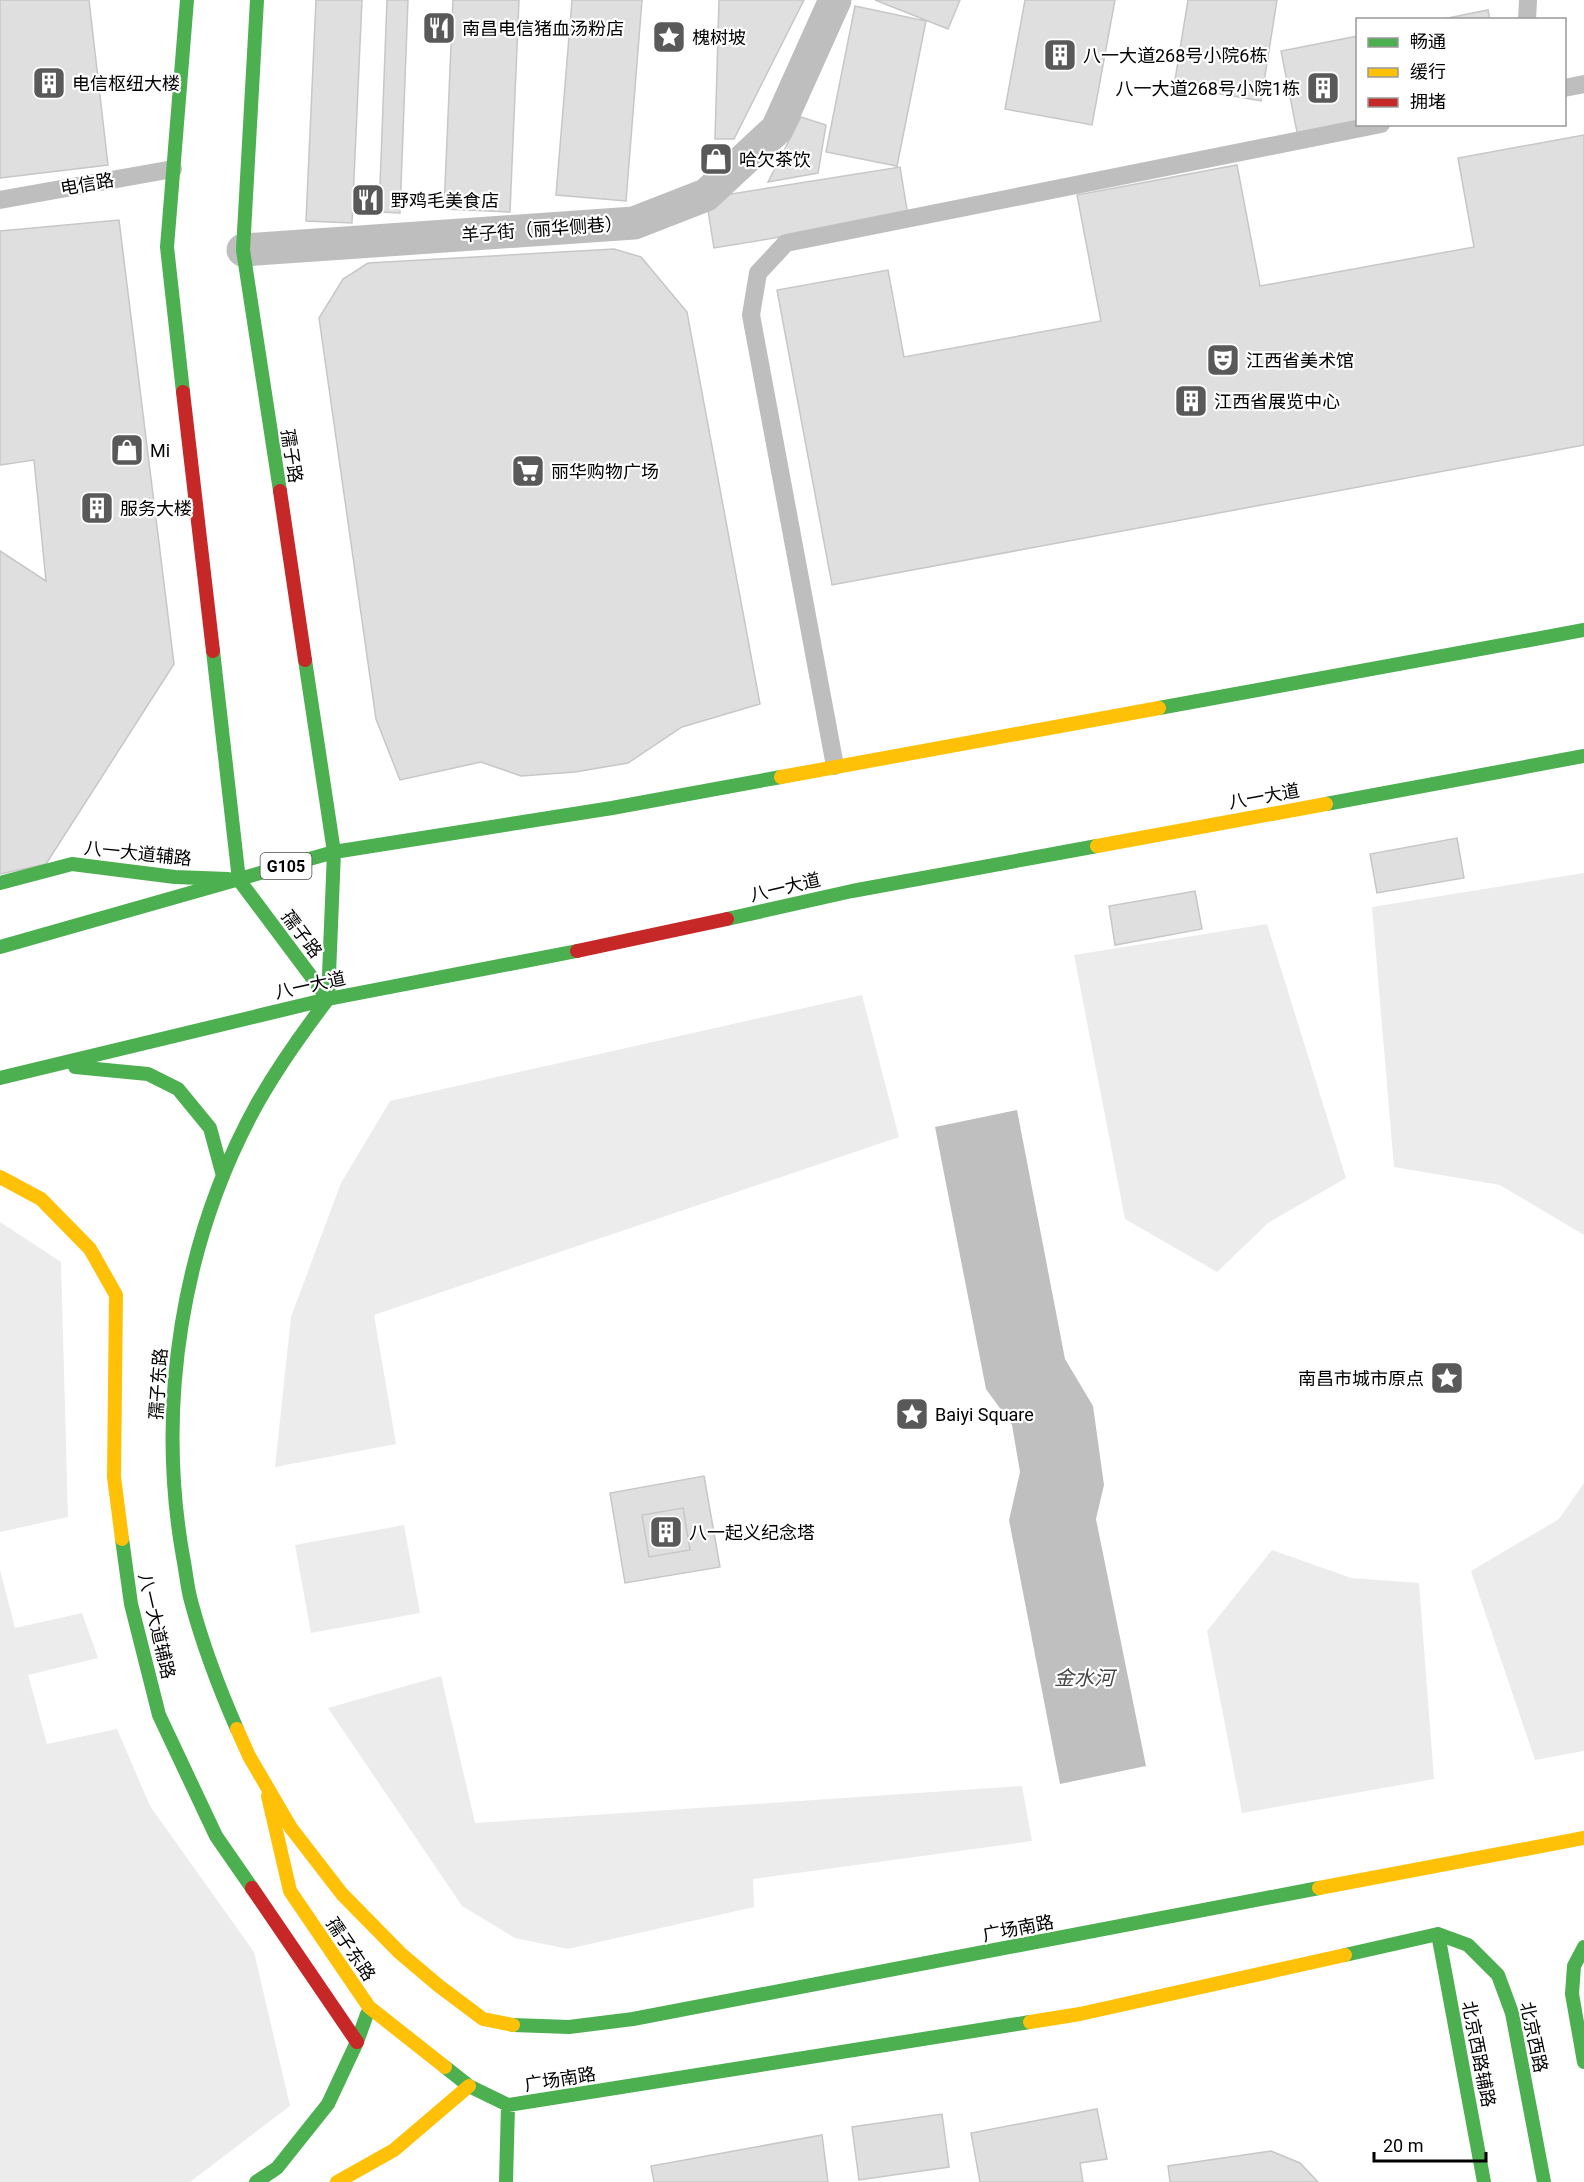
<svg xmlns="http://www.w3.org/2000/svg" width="1584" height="2182" viewBox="0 0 1584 2182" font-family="Roboto,'Noto Sans SC',sans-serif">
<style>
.green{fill:#ececec}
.water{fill:#bfbfbf}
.building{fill:#dfdfdf;stroke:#c7c7c7;stroke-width:1.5}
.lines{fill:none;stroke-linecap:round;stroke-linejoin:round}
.lane{stroke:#bebebe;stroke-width:18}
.street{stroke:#bebebe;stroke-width:33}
.fast{stroke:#4caf50;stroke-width:14}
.slow{stroke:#ffc107;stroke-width:14}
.jam{stroke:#c62828;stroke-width:14}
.labels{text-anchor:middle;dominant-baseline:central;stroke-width:4.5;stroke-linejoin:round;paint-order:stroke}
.shield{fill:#fff;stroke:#4c4c4c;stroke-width:1.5}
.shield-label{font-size:16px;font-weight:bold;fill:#000}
.poi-label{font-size:18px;fill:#000;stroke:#fff;text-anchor:start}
.street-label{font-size:18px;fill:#000;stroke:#fff}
.water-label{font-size:20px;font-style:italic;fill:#444;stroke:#fff}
</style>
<rect width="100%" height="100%" fill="#fff"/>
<!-- green -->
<path class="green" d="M 1584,873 L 1584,1235 L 1500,1185 L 1394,1167 L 1372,907 Z
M 1267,924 L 1346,1178 L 1268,1223 L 1217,1272 L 1125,1219 L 1074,955 Z
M 862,995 L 899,1137 L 374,1315 L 396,1444 L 275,1467 L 291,1317 L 341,1183 L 390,1101 Z
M 0,1222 L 61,1262 L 68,1517 L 0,1532 Z
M 1584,1483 L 1584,1751 L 1535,1760 L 1471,1571 L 1559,1519 Z
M 404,1525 L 420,1613 L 311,1633 L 295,1545 Z
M 1272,1550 L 1351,1578 L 1419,1583 L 1434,1779 L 1242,1813 L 1207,1631 Z
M 0,1570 L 15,1628 L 82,1613 L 98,1658 L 28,1675 L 47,1744 L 117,1729 L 150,1806 L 254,1952 L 290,2106 L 190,2182 L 0,2182 Z
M 441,1676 L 475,1823 L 1022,1786 L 1032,1841 L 753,1879 L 754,1907 L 568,1949 L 515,1938 L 462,1906 L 328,1708 Z"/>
<!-- water -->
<path class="water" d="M 1017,1110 L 1065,1359 L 1093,1406 L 1104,1485 L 1096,1519 L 1146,1766 L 1060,1784 L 1009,1520 L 1020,1472 L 1012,1425 L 986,1389 L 935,1127 Z"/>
<!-- building -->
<path class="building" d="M 0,0 L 89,0 L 108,165 L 0,178 Z
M 316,0 L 362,0 L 352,223 L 306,221 Z
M 387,0 L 408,0 L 400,213 L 379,212 Z
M 453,0 L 519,0 L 510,212 L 444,209 Z
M 572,0 L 642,0 L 626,201 L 556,195 Z
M 719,0 L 804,0 L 734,139 L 715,139 Z
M 875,0 L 960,0 L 948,29 Z
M 1025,0 L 1115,0 L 1092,125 L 1005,109 Z
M 1188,0 L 1277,0 L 1261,101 L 1174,86 Z
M 855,6 L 926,21 L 897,166 L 826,152 Z
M 1488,10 L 1490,20 L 1438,20 Z
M 1358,36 L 1358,124 L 1298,137 L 1281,51 Z
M 801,117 L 826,125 L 818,173 L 768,182 Z
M 1584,135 L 1584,445 L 832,585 L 777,290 L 888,270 L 904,357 L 1101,321 L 1077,195 L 1237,165 L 1260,286 L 1474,247 L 1458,158 Z
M 900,167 L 908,216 L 714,248 L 706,198 Z
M 119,220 L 174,664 L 46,864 L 0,874 L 0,551 L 46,581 L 34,460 L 0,465 L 0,231 Z
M 614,249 L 641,257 L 687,312 L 760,704 L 682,727 L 628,763 L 575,772 L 521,776 L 481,762 L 400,780 L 376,719 L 319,318 L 343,279 L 368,263 Z
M 1457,838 L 1464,878 L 1377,893 L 1370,854 Z
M 1195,891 L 1202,929 L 1115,945 L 1109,906 Z
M 704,1476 L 720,1567 L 625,1583 L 610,1493 Z
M 683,1508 L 690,1550 L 649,1557 L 642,1515 Z
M 1097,2109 L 1107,2159 L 1080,2163 L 1083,2182 L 980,2182 L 971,2133 Z
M 942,2114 L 949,2167 L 859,2180 L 852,2127 Z
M 822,2135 L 828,2182 L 654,2182 L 651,2166 Z
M 1271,2151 L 1300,2163 L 1318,2182 L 1170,2182 L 1168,2166 Z"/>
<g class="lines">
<!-- lane -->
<path class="lane" d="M 1527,20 L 1528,0
M 1564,88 L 1584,84
M 0,200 L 173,169
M 835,766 L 751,315 L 758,273 L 786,243 L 1381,124"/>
<!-- street -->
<path class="street" d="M 243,250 L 634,223 L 706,195 L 777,129 L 835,0"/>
<!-- fast -->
<path class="fast" d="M 257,0 L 243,250 L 280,491
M 183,392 L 167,247 L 187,0
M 213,651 L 239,880 L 328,999
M 305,660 L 334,852 L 328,999
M 1159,708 L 1584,630
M 1326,804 L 1584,756
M 0,883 L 72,864 L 175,877 L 228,879
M 727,919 L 852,891 L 1097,846
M 0,947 L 334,852 L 612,808 L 781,777
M 75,1067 L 148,1074 L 178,1089 L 210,1128 L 223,1176
M 0,1078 L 328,999 L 577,951
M 122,1539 L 131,1604 L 159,1715 L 216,1836 L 252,1888
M 237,1729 C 219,1688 203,1646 191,1601 C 187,1587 186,1571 183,1557 C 156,1404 182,1240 257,1104 C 278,1067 302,1033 328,999
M 1438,1934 L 1484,2182
M 1584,1947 L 1574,1966 L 1572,1994 L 1584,2062
M 1345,1955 L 1438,1934 L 1468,1945 L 1498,1975 L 1512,2013 L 1544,2182
M 513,2025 L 569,2027 L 633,2019 L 1319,1888
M 445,2067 L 469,2086 L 508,2105 L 1030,2022
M 256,2182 L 277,2168 L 328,2104 L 357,2042 L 367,2014
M 506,2182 L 508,2105"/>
<!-- slow -->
<path class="slow" d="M 781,777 L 1159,708
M 1097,846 L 1326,804
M 0,1177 L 41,1199 L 90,1249 L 116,1295 L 114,1477 L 122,1539
M 237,1729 L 249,1756 L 291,1828 L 342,1894 L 400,1953 L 439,1986 L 483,2019 L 513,2025
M 268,1796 L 290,1891 L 369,2007 L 445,2067
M 1319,1888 L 1584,1838
M 1030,2022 L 1080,2014 L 1345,1955
M 337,2182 L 394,2150 L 469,2086"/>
<!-- jam -->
<path class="jam" d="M 183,392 L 213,651
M 280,491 L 305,660
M 577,951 L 727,919
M 252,1888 L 357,2042"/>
</g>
<!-- icons -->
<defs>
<symbol id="restaurant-square" viewBox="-11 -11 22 22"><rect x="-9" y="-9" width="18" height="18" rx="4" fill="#595959" stroke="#fff"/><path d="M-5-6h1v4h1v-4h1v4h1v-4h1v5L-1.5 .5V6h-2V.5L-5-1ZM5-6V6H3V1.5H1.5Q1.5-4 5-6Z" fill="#fff"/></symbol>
<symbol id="sight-square" viewBox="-11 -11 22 22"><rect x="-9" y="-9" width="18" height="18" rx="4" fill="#595959" stroke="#fff"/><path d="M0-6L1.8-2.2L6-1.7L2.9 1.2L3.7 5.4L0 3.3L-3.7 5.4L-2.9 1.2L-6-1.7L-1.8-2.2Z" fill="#fff"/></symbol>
<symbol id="building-square" viewBox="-11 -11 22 22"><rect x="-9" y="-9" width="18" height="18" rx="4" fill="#595959" stroke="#fff"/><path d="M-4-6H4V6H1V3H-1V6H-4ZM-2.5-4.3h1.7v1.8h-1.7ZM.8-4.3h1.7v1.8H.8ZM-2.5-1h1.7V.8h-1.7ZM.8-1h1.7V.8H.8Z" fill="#fff"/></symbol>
<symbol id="shop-square" viewBox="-11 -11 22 22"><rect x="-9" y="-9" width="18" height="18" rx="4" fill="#595959" stroke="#fff"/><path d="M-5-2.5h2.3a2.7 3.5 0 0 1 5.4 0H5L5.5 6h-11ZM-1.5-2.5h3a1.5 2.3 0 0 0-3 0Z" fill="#fff"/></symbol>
<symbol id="theatre-square" viewBox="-11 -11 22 22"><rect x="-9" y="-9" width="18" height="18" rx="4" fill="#595959" stroke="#fff"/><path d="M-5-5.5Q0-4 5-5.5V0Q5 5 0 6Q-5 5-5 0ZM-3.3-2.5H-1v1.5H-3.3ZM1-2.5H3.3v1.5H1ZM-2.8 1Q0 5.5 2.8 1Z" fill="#fff"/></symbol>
<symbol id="supermarket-square" viewBox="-11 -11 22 22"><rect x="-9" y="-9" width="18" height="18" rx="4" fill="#595959" stroke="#fff"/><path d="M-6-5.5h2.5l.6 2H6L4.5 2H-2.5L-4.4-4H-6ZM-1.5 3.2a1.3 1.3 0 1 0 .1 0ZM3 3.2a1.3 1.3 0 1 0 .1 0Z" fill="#fff"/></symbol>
</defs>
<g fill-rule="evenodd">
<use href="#restaurant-square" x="420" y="9" width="38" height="38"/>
<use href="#sight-square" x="650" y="18" width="38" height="38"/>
<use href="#building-square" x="1041" y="36" width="38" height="38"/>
<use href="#building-square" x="30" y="64" width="38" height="38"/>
<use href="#building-square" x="1304" y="69" width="38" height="38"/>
<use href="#shop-square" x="697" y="140" width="38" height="38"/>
<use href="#restaurant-square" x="349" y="181" width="38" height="38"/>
<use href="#theatre-square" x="1204" y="341" width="38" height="38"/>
<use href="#building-square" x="1172" y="382" width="38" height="38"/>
<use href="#shop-square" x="108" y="431" width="38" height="38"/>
<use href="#supermarket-square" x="509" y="452" width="38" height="38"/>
<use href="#building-square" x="78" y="489" width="38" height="38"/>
<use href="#sight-square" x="1428" y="1359" width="38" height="38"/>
<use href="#sight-square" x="893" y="1395" width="38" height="38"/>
<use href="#building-square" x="647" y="1513" width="38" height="38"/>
</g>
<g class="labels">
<!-- shield labels -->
<rect class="shield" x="260.5" y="853" width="51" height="26" rx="4.5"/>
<g class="shield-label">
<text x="286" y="866">G105</text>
</g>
<!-- poi labels -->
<g class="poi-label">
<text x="462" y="28">南昌电信猪血汤粉店</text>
<text x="692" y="37">槐树坡</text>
<text x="1083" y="55">八一大道268号小院6栋</text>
<text x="72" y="83">电信枢纽大楼</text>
<text x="1300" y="88" text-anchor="end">八一大道268号小院1栋</text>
<text x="739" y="159">哈欠茶饮</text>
<text x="391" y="200">野鸡毛美食店</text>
<text x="1246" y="360">江西省美术馆</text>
<text x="1214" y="401">江西省展览中心</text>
<text x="150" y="450">Mi</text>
<text x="551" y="471">丽华购物广场</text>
<text x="120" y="508">服务大楼</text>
<text x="1424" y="1378" text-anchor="end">南昌市城市原点</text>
<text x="935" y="1414">Baiyi Square</text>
<text x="689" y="1532">八一起义纪念塔</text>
</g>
<!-- street labels -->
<g class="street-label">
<text transform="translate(87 184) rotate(-10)">电信路</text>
<text transform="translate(542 229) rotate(-4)">羊子街（丽华侧巷）</text>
<text transform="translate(292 456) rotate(81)">孺子路</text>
<text transform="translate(1264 796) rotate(-10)">八一大道</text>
<text transform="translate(138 853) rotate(6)">八一大道辅路</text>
<text transform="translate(785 887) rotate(-13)">八一大道</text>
<text transform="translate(302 934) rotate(53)">孺子路</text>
<text transform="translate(310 985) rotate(-12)">八一大道</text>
<text transform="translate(158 1384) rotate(-86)">孺子东路</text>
<text transform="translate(157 1626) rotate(77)">八一大道辅路</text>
<text transform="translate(1018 1928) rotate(-11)">广场南路</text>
<text transform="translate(351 1949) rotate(56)">孺子东路</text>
<text transform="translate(1534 2037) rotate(78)">北京西路</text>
<text transform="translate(1479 2054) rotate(79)">北京西路辅路</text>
<text transform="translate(560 2079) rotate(-9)">广场南路</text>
</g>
<!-- water labels -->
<g class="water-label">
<text x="1084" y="1678">金水河</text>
</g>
</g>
<!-- legend -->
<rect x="1356" y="18" width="210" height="108" fill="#ffffff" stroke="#999999" stroke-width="1.5"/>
<rect x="1368" y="38" width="30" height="9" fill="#4caf50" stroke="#999999" stroke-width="1.5"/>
<text x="1410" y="48" font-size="18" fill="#000000">畅通</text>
<rect x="1368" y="68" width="30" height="9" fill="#ffc107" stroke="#999999" stroke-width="1.5"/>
<text x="1410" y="78" font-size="18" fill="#000000">缓行</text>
<rect x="1368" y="98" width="30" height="9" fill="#c62828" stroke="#999999" stroke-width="1.5"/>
<text x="1410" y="108" font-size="18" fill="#000000">拥堵</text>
<!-- scale -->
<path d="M1374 2152v9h112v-9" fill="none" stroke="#000000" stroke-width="3"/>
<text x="1383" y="2152" font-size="18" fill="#000000" stroke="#ffffff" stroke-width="4.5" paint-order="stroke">20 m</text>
</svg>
